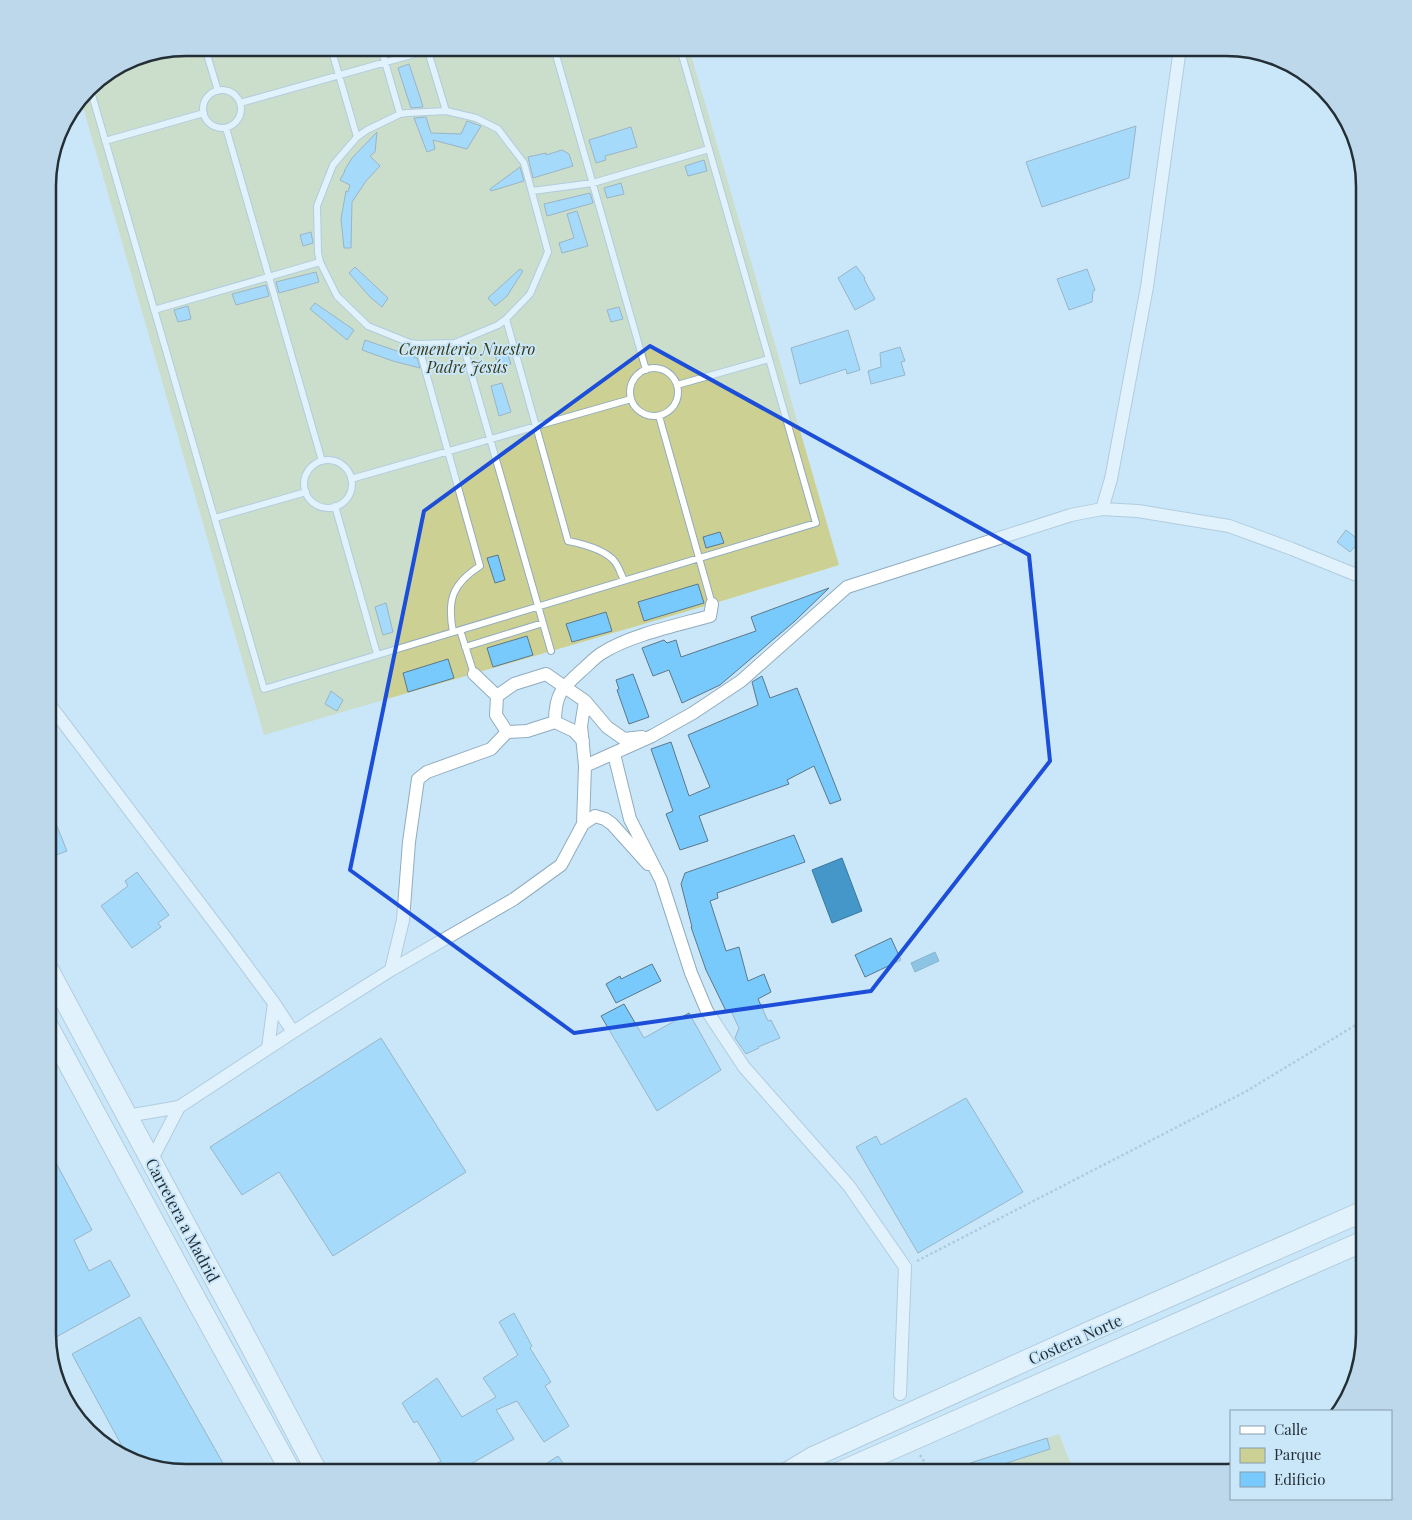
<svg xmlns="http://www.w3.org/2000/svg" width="1412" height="1520" viewBox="0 0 1412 1520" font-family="'Playfair Display',serif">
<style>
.green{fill:#cdd093}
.water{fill:#4497c8;stroke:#3a789c}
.building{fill:#78cafd;stroke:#5d7789}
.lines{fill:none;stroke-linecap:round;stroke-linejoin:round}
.lane-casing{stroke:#91acbe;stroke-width:8}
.street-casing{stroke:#91acbe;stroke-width:14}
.primary-casing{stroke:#91acbe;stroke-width:22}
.path{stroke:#90a7b6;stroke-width:2.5;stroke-dasharray:2.5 2.5;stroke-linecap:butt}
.lane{stroke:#fff;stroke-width:6}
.street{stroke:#fff;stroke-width:12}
.primary{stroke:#fff;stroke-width:20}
.marked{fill:none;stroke:#1d4ed8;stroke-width:4;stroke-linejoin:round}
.labels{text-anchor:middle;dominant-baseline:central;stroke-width:4;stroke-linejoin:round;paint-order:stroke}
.park-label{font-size:16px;font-style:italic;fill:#383914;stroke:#cae7fa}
.street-label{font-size:16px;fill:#232e35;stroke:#cae7fa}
.rim{fill:none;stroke:#232e35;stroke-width:2.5}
</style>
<rect width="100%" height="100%" fill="#cae7fa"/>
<!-- green -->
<path class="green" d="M 186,48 L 689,48 L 839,565 L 712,604 L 264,735 L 81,100 L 95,82 L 133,58 Z
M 1059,1434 L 1074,1472 L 942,1472 Z"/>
<!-- water -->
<path class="water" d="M 842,858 L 862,911 L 832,923 L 812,870 Z
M 935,952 L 939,961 L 915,972 L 911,963 Z"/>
<!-- building -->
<path class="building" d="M 409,64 L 420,97 L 423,107 L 411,108 L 408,99 L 398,68 Z
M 426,117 L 431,133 L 461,134 L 467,121 L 481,126 L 467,149 L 433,140 L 435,149 L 427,152 L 414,118 Z
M 1136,126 L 1129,178 L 1042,207 L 1026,162 Z
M 631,127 L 637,147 L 605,156 L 606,160 L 596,163 L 589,140 Z
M 377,132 L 375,152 L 370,156 L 380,166 L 366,181 L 352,202 L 351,248 L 344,248 L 341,219 L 346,191 L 348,192 L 350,185 L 340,180 L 345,171 L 344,171 L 352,158 Z
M 562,150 L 569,154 L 573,166 L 533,178 L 528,157 L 546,153 L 546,155 Z
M 704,160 L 707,171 L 688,176 L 685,166 Z
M 520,167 L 524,181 L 491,191 L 490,189 Z
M 621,183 L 624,194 L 607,198 L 604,188 Z
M 590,193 L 593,203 L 547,216 L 544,204 Z
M 577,211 L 588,246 L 562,253 L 559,243 L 574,238 L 567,214 Z
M 311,232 L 313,243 L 303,246 L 300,235 Z
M 856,266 L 865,278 L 864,279 L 875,299 L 855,310 L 838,278 Z
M 355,267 L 388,298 L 382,307 L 370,297 L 349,273 Z
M 520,269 L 523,271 L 507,296 L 495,306 L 488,298 Z
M 1087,269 L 1095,290 L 1093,291 L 1092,302 L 1069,310 L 1057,279 Z
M 316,272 L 319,282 L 279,293 L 276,282 Z
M 266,285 L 269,296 L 236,305 L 232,294 Z
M 315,303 L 354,330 L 347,340 L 310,309 Z
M 188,306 L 191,319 L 178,322 L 174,310 Z
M 619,307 L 623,319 L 611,322 L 607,310 Z
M 848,330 L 860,370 L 847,374 L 846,369 L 800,384 L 791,348 Z
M 365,340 L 417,358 L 420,368 L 393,361 L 362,350 Z
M 505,346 L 511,364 L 499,368 L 493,349 Z
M 900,347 L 905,361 L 901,362 L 905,375 L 871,384 L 868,371 L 881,367 L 880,353 Z
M 502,383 L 511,412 L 499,416 L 491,386 Z
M 1346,530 L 1360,541 L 1350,552 L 1337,542 Z
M 720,532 L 724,543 L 706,548 L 703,537 Z
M 498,555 L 505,580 L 495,583 L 487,558 Z
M 698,584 L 704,603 L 644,621 L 638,602 Z
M 829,588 L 795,621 L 720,685 L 682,703 L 669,670 L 653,676 L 642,648 L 664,640 L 667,643 L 676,640 L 681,657 L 756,631 L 751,617 Z
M 386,603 L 393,632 L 383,635 L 375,607 Z
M 606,612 L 612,631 L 572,642 L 566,624 Z
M 527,636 L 533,655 L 493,667 L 487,648 Z
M 448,659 L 454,678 L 408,692 L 403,673 Z
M 633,674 L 649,717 L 629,724 L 617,690 L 619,689 L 616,680 Z
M 762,676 L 770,698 L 797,688 L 841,800 L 830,804 L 814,766 L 787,780 L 789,784 L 699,816 L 708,841 L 680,850 L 666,814 L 673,811 L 651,749 L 671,742 L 689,796 L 710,787 L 688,735 L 758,705 L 752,682 Z
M 331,691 L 343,700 L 337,711 L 325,704 Z
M 48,804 L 67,851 L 48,858 Z
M 794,835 L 805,862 L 717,893 L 718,898 L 710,901 L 726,951 L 739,947 L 748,981 L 764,974 L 771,992 L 758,999 L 768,1021 L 771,1020 L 780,1038 L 758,1047 L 759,1048 L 746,1054 L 735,1038 L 739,1028 L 731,1011 L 727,1013 L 706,970 L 691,927 L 692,927 L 681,884 L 685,873 Z
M 137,872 L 169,915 L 158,923 L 161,927 L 132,948 L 101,906 L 128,886 L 125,881 Z
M 891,938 L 901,960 L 865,977 L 855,955 Z
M 652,964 L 661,981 L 616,1003 L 606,984 L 620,976 L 621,979 Z
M 624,1004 L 644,1038 L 689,1013 L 721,1070 L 657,1111 L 601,1016 Z
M 381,1038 L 466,1172 L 333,1256 L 279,1172 L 242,1195 L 210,1147 Z
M 966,1098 L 1023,1192 L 918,1253 L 856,1147 L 876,1136 L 881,1145 Z
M 48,1148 L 92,1230 L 74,1240 L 89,1271 L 110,1260 L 130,1296 L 49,1341 L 48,1334 Z
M 514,1313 L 532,1346 L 530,1348 L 551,1382 L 545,1386 L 569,1426 L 544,1442 L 517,1401 L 496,1410 L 514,1439 L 457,1472 L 422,1472 L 441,1461 L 417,1421 L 414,1423 L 402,1403 L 437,1378 L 462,1417 L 496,1397 L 483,1378 L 518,1355 L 499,1322 Z
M 140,1317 L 228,1472 L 186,1472 L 129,1459 L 72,1354 Z
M 1047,1438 L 1050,1449 L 979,1472 L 950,1472 L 949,1470 Z
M 558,1456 L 565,1466 L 554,1472 L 547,1463 Z"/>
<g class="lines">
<defs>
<path id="lane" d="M 205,48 L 218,91
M 331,48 L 357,137
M 381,48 L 400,114
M 427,48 L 446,111
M 554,48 L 646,370
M 90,88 L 264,689 L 816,523 L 680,48
M203 109a19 19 0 1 1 38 0a19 19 0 1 1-38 0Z
M 240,103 L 436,48
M 446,111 L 476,118 L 498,129 L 524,163 L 548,252 L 530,294 L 506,319 L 498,325 L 455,343 L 418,344 L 410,343 L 368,326 L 337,296 L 320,262 L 318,253 L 317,206 L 333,165 L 357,137 L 367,130 L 400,114 L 407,113 Z
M 226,128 L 322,461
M 105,141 L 204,113
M 532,191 L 593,183 L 709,149
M 154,310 L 320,262
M 506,319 L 568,541 C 583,544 606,550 615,562 C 619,567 621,575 624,580
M 462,341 L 551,651
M 418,344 L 480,566 C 452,584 447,600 453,632
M630 392a24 24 0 1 1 48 0a24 24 0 1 1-48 0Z
M 677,385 L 769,359
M 659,416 L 712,604
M304 484a24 24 0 1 1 48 0a24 24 0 1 1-48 0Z
M 351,479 L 631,399
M 335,506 L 377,654
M 215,518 L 306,492
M 460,630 L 474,674
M 465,647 L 543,623"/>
<path id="street" d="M 1102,509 L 1111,479 L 1147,287 L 1180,48
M 474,674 L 497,696 L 496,715 L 507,732
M 585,701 L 607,727 L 624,739 L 642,737
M 48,704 L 50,705 L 223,934 L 274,1003 L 293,1032
M 555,722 L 574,731 L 583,741
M 614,754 L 630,819 L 661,880 L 691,973 L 707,1011 L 744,1067 L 849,1186 L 905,1267 L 900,1394
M 585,766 L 652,736 L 693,713 L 741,681 L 847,587 L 1071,515 L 1102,509 L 1138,511 L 1229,526 L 1292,549 L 1364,578
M 583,824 L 595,816 L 605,819 L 612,824 L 648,864
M 391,970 L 403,920 L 409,842 L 418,779 L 427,772 L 491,749 L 507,732 L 527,731 L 555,722 C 555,694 562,688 581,671 C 588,665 594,658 602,653 C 630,635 678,625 710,616 L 712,604
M 268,1048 L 274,1003
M 127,1116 L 179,1107 L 293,1032 L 391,970 L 514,899 L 561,865 L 583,824 L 585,766 L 581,726 L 585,701 L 546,674 L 514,684 L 497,696
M 151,1161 L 179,1107"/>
<path id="primary" d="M 48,969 L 240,1326 L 317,1472
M 48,1026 L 193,1294 L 291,1472
M 788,1472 L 813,1457 L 1091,1331 L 1364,1211
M 840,1472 L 1364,1241"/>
</defs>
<!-- lane casing -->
<use href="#lane" class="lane-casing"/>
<!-- street casing -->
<use href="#street" class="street-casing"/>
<!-- primary casing -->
<use href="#primary" class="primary-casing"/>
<!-- path -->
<path class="path" d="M 917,1261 L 1245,1092 L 1364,1020
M 920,1455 L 930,1471 L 926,1472"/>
<!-- lane -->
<use href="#lane" class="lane"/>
<!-- street -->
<use href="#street" class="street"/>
<!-- primary -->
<use href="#primary" class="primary"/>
</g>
<!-- marked area -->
<path d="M0 0H1412V1520H0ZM 650,346 L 1029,555 L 1050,761 L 871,991 L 574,1033 L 350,870 L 424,511 Z" fill="#cae7fa" fill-opacity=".55" fill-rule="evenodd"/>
<path class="marked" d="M 650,346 L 1029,555 L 1050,761 L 871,991 L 574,1033 L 350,870 L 424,511 Z"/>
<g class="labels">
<!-- park labels -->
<g class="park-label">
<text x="467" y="348">Cementerio Nuestro<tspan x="467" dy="18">Padre Jesús</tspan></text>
</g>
<!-- street labels -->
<g class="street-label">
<text transform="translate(183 1220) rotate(62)">Carretera a Madrid</text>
<text transform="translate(1075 1339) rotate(-24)">Costera Norte</text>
</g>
</g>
<!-- crop -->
<path d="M0 0H1412V1520H0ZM186 56H1226A130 130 0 0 1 1356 186V1334A130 130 0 0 1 1226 1464H186A130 130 0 0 1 56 1334V186A130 130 0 0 1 186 56Z" fill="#bdd8ea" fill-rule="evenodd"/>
<path class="rim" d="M186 56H1226A130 130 0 0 1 1356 186V1334A130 130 0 0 1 1226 1464H186A130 130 0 0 1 56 1334V186A130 130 0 0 1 186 56Z"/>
<!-- legend -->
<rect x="1230" y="1410" width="162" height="90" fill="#cae7fa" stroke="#879dab"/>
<rect x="1240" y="1426" width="25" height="8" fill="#ffffff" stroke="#879dab"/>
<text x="1274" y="1435" font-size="15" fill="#232e35">Calle</text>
<rect x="1240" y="1448" width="25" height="15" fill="#cdd093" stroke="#879dab"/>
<text x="1274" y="1460" font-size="15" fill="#232e35">Parque</text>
<rect x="1240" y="1472" width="25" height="15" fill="#78cafd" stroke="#879dab"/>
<text x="1274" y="1485" font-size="15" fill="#232e35">Edificio</text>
</svg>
